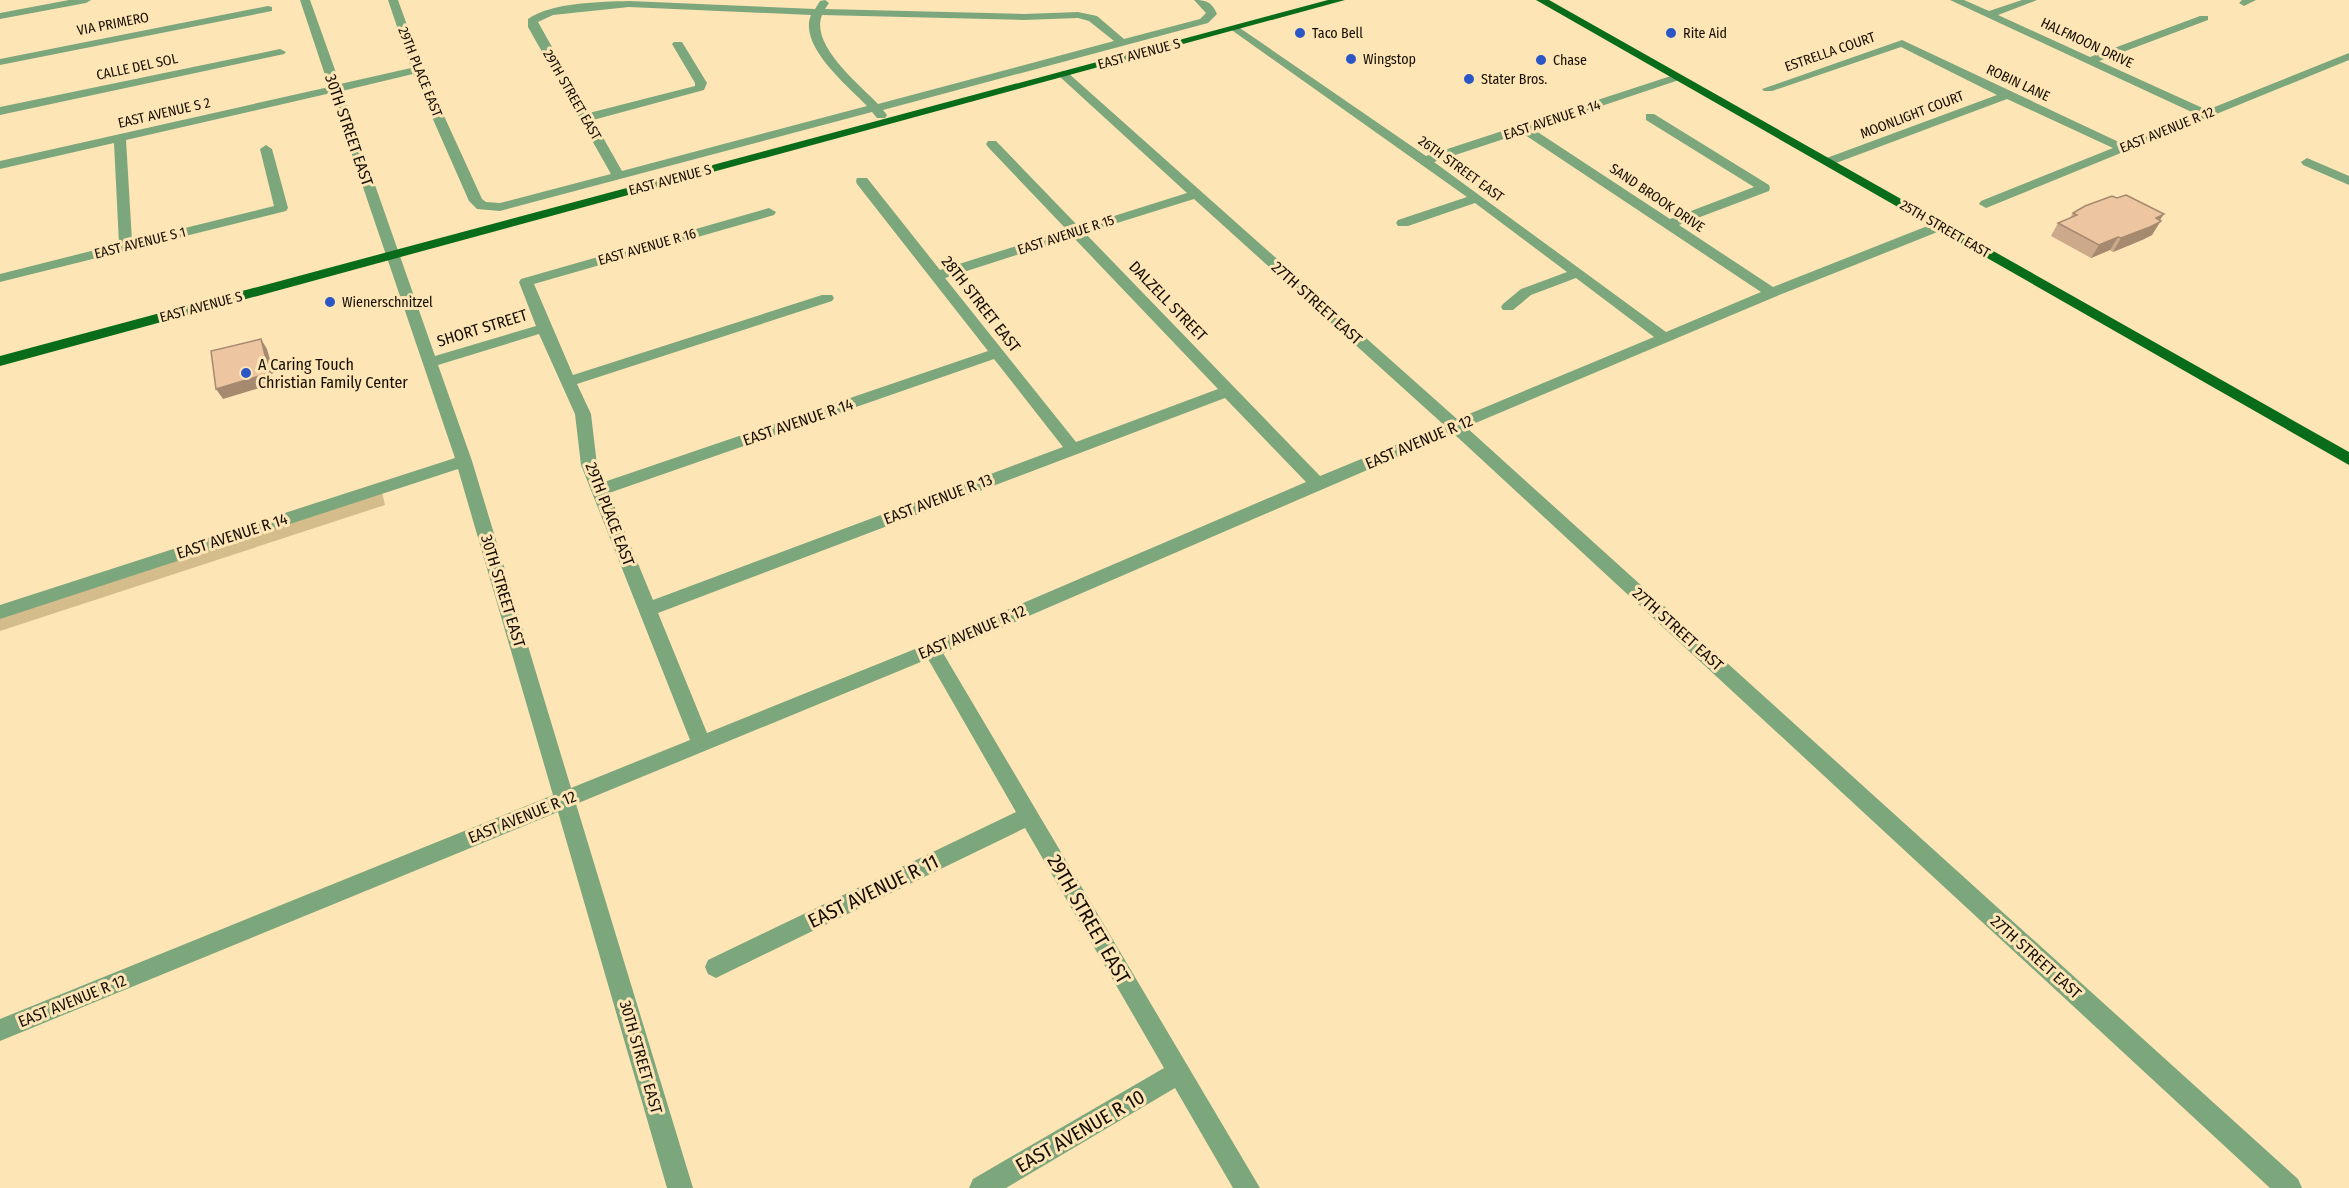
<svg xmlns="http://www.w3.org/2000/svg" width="2349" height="1188" viewBox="0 0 2349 1188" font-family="'Fira Sans Condensed',sans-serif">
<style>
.green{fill:#d4bc8b}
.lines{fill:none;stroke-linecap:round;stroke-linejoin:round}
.minor{fill:#7ca67c;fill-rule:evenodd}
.major{fill:#096c1a;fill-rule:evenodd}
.wall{fill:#cca98a}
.shaded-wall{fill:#a68a70}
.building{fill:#edc5a0;stroke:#a68a70;stroke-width:1.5}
.poi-dot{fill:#2b56c5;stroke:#fde5b5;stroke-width:2}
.labels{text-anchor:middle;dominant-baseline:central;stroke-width:6;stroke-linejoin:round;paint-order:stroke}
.far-street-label{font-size:14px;fill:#150d00;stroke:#fde5b5}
.far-poi-label{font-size:14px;fill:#150d00;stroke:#fde5b5;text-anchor:start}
.street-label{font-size:16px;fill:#150d00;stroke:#fde5b5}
.poi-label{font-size:16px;fill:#150d00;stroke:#fde5b5;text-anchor:start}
.near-street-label{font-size:20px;fill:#150d00;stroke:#fde5b5}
</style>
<rect width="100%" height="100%" fill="#fde5b5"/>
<!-- green -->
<path class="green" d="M 382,492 L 385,505 L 0,631 L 0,618 Z"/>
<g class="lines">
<!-- minor -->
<path class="minor" d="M 69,0 L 91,0 L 86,3 L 0,19 L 0,13 Z
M 300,0 L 310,0 L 340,84 L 411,68 L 388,0 L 398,0 L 423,70 L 482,199 L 486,202 L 500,203 L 611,174 L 528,27 L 528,19 C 552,2 601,2 629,1 L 815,9 L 820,1 L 825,0 L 829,3 L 825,9 L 1024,14 L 1078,12 L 1097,16 L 1124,39 L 1200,19 L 1206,13 L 1194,0 C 1206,0 1212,2 1217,14 L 1208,23 L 883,110 L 887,115 L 885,118 L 877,118 L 872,112 L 500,211 L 477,209 L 469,201 L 413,74 L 342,91 L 435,356 L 536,326 L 519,282 L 521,279 L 769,208 L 776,212 L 774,215 L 534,284 L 573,375 L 822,295 L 832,295 L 834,298 L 832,301 L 577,384 L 591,414 L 597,465 L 604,482 L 988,351 L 857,184 L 856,181 L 857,178 L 867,178 L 940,270 L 1067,230 L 988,147 L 986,144 L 988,141 L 996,141 L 1079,227 L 1187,193 L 1059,76 L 1057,74 L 1063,71 L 1067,72 L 1457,419 L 1654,337 L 1576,278 L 1531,295 L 1513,310 L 1503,310 L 1501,307 L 1503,304 L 1521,289 L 1567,272 L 1475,203 L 1408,226 L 1398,226 L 1396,223 L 1398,220 L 1467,197 L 1233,31 L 1231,29 L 1237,26 L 1426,156 L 1674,75 L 1682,75 L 1682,79 L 1533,129 L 1670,219 L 1754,187 L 1646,120 L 1646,114 L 1654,114 L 1769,185 L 1770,188 L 1769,191 L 1679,225 L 1773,287 L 1935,223 L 1945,223 L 1947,226 L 1945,229 L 1777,296 L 1466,427 L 2298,1179 L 2302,1188 L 2270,1188 L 1453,433 L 943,653 L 1260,1188 L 1233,1188 L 1175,1088 L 1006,1188 L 969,1188 L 973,1179 L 1164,1068 L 1025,828 L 724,974 L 716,978 L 708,974 L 705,967 L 708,960 L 1016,812 L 928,659 L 576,804 L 693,1188 L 667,1188 L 558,812 L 0,1041 L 0,1019 L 553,795 L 458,469 L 0,619 L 0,605 L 455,458 L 331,93 L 126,140 L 132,241 L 274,206 L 260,149 L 266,145 L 272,149 L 288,208 L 286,211 L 0,282 L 0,274 L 119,244 L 114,143 L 0,169 L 0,161 L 329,87 ZM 629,7 L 811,15 C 798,46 848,86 867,106 L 622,171 L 593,120 L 704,90 L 707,83 L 682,42 L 674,42 L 672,44 L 695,83 L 695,86 L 589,113 L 538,22 L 553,15 ZM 822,15 L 1024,20 L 1078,18 L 1089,21 L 1114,41 L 878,104 C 858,83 810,45 822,15 ZM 1522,133 L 1761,292 L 1666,332 L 1434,162 ZM 1194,199 L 1444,425 L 1320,476 L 1085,233 ZM 1073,237 L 1218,389 L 1076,442 L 945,278 ZM 539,334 L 575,414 L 581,465 L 690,740 L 571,788 L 472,461 L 438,365 ZM 994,359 L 1063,447 L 653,600 L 609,493 ZM 1225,398 L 1306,482 L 925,645 L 707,733 L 658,613 Z
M 1950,0 L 1964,0 L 1989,11 L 2022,0 L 2037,0 L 1998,15 L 2090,57 L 2200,16 L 2208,16 L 2208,20 L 2099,61 L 2207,110 L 2349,53 L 2349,60 L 1986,208 L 1979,204 L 1981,201 L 2113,148 L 2007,99 L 1828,166 L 1822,162 L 1824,159 L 1997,95 L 1901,47 L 1772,91 L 1764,91 L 1762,89 L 1902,40 L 2123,144 L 2196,114 Z
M 2242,0 L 2256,0 L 2244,6 L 2239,3 Z
M 268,6 L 272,7 L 272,11 L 0,65 L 0,59 Z
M 280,49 L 286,52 L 284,54 L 0,115 L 0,107 Z
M 2307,158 L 2349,176 L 2349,185 L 2303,165 L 2301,162 Z"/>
<!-- major -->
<path class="major" d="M 1328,0 L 1345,0 L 0,366 L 0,356 Z
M 1536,0 L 1549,0 L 2349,452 L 2349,465 Z"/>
</g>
<!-- wall -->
<path class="wall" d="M 2073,213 L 2160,222 L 2152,235 L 2142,240 L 2113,252 L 2110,250 L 2091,258 L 2051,236 L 2058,223 L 2070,218 Z"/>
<!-- shaded-wall -->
<path class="shaded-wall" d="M 2164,214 L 2158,223 L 2160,222 L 2152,235 L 2142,240 L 2113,252 L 2121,238 L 2156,218 Z
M 2118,237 L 2110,250 L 2091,258 L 2099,245 Z
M 261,339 L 267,349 L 274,373 L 271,374 L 273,384 L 223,399 L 216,389 Z"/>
<!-- building -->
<path class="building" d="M 2126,195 L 2164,214 L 2156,218 L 2161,221 L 2160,222 L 2150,227 L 2121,238 L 2118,237 L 2099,245 L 2058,223 L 2077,215 L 2073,213 L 2085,206 L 2112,196 L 2117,198 Z
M 261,339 L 267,363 L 265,364 L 266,374 L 216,389 L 211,351 Z"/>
<!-- markers -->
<g class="poi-dot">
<circle cx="1300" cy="33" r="6"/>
<circle cx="1671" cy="33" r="6"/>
<circle cx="1351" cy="59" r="6"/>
<circle cx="1541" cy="60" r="6"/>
<circle cx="1469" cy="79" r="6"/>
<circle cx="330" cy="302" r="6"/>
<circle cx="246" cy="373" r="6"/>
</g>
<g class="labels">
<!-- far-street labels -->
<g class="far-street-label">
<text transform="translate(113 24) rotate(-11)">VIA PRIMERO</text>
<text transform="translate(2087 43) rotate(25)">HALFMOON DRIVE</text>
<text transform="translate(1830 52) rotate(-19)">ESTRELLA COURT</text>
<text transform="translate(1139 54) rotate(-15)">EAST AVENUE S</text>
<text transform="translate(137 67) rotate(-12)">CALLE DEL SOL</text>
<text transform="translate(420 72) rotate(68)">29TH PLACE EAST</text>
<text transform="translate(2018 83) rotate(25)">ROBIN LANE</text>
<text transform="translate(572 95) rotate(60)">29TH STREET EAST</text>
<text transform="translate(164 113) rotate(-13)">EAST AVENUE S 2</text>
<text transform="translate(1912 115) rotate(-21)">MOONLIGHT COURT</text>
<text transform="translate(1552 120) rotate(-18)">EAST AVENUE R 14</text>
<text transform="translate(2167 130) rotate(-22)">EAST AVENUE R 12</text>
<text transform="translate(1461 169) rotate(36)">26TH STREET EAST</text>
<text transform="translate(670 180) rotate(-15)">EAST AVENUE S</text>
<text transform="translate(1657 198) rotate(34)">SAND BROOK DRIVE</text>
<text transform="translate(1945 229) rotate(30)">25TH STREET EAST</text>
<text transform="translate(1066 235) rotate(-18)">EAST AVENUE R 15</text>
<text transform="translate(140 243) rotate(-14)">EAST AVENUE S 1</text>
<text transform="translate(647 247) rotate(-16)">EAST AVENUE R 16</text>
<text transform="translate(201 307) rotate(-15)">EAST AVENUE S</text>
</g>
<!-- far-poi labels -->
<g class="far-poi-label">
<text x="1312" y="33">Taco Bell</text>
<text x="1683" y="33">Rite Aid</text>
<text x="1363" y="59">Wingstop</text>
<text x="1553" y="60">Chase</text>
<text x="1481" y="79">Stater Bros.</text>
<text x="342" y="302">Wienerschnitzel</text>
</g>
<!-- street labels -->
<g class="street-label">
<text transform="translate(349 130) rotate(71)">30TH STREET EAST</text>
<text transform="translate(1168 301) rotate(46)">DALZELL STREET</text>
<text transform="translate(1317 303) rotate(42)">27TH STREET EAST</text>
<text transform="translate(981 304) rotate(52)">28TH STREET EAST</text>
<text transform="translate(482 328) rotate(-17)">SHORT STREET</text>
<text transform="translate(798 422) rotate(-19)">EAST AVENUE R 14</text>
<text transform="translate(1419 442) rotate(-23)">EAST AVENUE R 12</text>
<text transform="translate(938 499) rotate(-21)">EAST AVENUE R 13</text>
<text transform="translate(610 514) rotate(69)">29TH PLACE EAST</text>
<text transform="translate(232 536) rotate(-18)">EAST AVENUE R 14</text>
<text transform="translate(503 591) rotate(73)">30TH STREET EAST</text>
<text transform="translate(1678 629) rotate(42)">27TH STREET EAST</text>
<text transform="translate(972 632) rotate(-23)">EAST AVENUE R 12</text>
<text transform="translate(522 817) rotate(-22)">EAST AVENUE R 12</text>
<text transform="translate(2036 957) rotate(42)">27TH STREET EAST</text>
<text transform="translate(72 1001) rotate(-22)">EAST AVENUE R 12</text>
<text transform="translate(641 1057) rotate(74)">30TH STREET EAST</text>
</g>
<!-- poi labels -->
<g class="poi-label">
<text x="258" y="364">A Caring Touch<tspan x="258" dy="18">Christian Family Center</tspan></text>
</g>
<!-- near-street labels -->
<g class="near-street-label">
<text transform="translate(873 891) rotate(-26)">EAST AVENUE R 11</text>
<text transform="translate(1089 919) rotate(60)">29TH STREET EAST</text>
<text transform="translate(1080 1131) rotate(-30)">EAST AVENUE R 10</text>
</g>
</g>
</svg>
